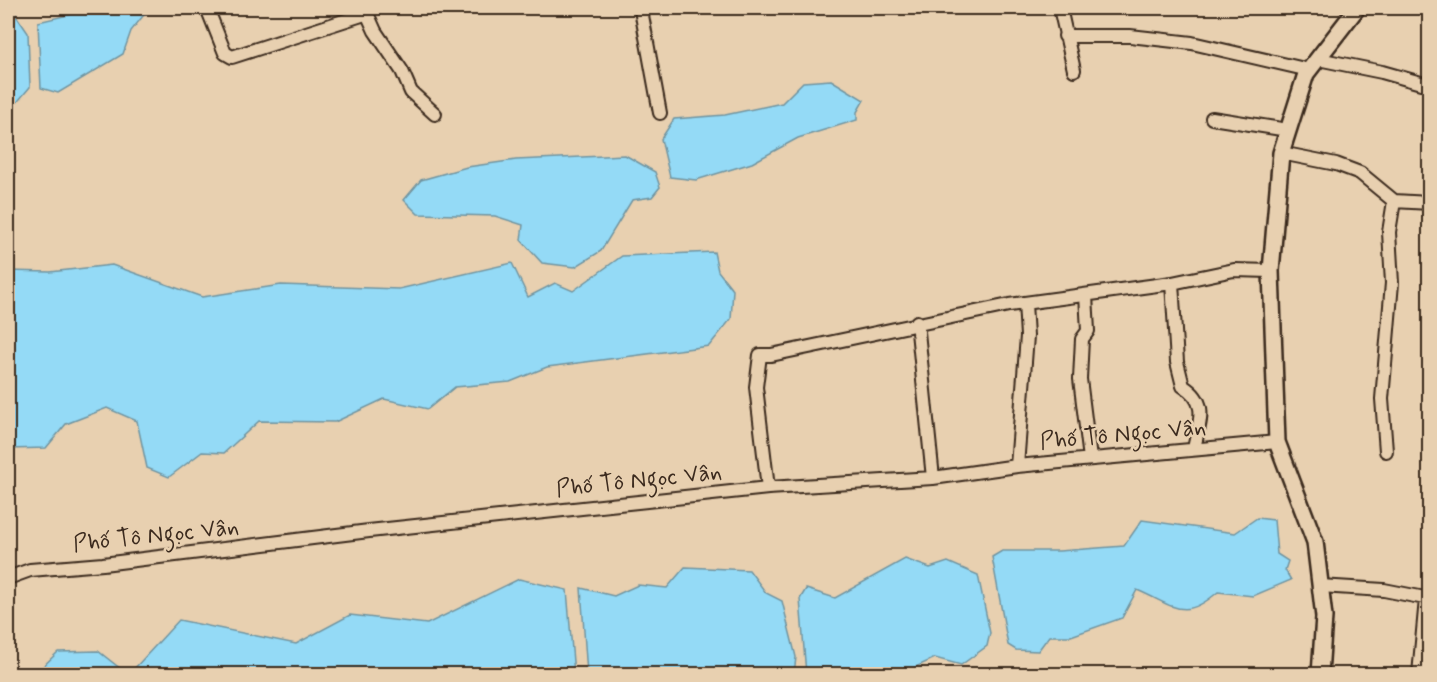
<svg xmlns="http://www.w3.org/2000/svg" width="1437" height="682" viewBox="0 0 1437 682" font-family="Mynerve,sans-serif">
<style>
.water{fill:#94daf6;stroke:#7094a0;stroke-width:1.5}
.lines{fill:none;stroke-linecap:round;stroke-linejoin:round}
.minor-casing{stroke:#3b2a1e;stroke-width:16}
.tertiary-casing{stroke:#3b2a1e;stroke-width:20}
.minor{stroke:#e8d0b0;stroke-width:12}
.tertiary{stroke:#e8d0b0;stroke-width:15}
.labels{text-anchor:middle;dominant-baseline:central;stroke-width:5;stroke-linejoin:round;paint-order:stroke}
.street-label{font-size:24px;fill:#3b2a1e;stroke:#e8d0b0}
</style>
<rect width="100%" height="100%" fill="#e8d0b0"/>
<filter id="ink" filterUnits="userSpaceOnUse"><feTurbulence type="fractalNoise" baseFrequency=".0167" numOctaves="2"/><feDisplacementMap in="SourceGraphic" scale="12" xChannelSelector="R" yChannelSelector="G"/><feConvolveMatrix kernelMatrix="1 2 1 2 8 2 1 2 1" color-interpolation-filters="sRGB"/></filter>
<g filter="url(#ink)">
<!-- water -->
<path class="water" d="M 98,8 L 142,8 L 147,11 L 131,31 L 123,54 L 58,93 L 41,88 L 38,22 Z
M 15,14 L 28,33 L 30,87 L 8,113 L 8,16 Z
M 831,80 L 864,100 L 857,112 L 857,120 L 798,138 L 752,163 L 696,180 L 670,177 L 661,139 L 674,119 L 725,115 L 782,103 L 803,82 Z
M 625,155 L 655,172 L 660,187 L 652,197 L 632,200 L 601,251 L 575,267 L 542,263 L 521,240 L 523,225 L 495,216 L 418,214 L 404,200 L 421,180 L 467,167 L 516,160 Z
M 714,252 L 718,271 L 733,290 L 731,319 L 709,346 L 547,367 L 510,382 L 455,387 L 428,409 L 384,399 L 335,422 L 259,421 L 224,453 L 202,452 L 169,477 L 147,468 L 137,421 L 107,408 L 66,424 L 46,448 L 9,449 L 8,444 L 8,271 L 50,272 L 112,265 L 202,297 L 281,285 L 399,289 L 512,263 L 528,297 L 555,283 L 573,291 L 622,256 Z
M 1257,518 L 1274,520 L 1277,554 L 1288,561 L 1285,570 L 1291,580 L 1253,596 L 1218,592 C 1183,622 1175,606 1137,590 L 1122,618 L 1071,636 L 1049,636 L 1038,651 L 1016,650 L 1008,645 L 992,557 L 1002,551 L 1059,551 L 1124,546 L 1142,520 L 1235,533 Z
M 905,559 L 930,568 L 948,562 L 978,575 L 990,633 L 987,646 L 961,665 L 935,658 L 905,672 L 868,671 L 856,674 L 806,674 L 800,599 L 806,589 L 835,598 Z
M 685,567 L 749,570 L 766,593 L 782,601 L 796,657 L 794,674 L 587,674 L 581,588 L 614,596 L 638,585 L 667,588 Z
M 519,579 L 567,590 L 574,674 L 39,674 L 37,672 L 58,652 L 98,651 L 121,669 L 133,670 L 179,620 L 296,644 L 350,615 L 427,624 Z"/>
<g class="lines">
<defs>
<path id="minor" d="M 207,8 L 225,53 L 232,57 L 365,14 L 368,8
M 645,8 L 641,10 L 660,113
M 1060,8 L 1074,70
M 366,11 L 375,31 L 402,71 L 411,92 L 435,114
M 1065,36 L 1130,36 L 1192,43 L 1309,70
M 1318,59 L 1382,72 L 1421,83
M 1212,118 L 1288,130
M 1281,153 L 1336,164 L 1360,173 L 1394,201 L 1430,203
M 1172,283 L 1177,362 L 1183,386 C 1210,403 1199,422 1194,449
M 1086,295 L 1088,331 L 1082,339 L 1080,379 L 1090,459
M 917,322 L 933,478
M 1386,451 L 1382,399 L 1392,283 L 1389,232 L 1394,201
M 1017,466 L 1027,336 L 1025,303
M 768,488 L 756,387 L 760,355 L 771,355 L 1009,305 L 1172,283 L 1234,270 L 1271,271
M 8,578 L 30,570 L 103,564 L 369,531 L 768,488 L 933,478 L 1017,466 L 1277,442
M 1320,586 L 1384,590 L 1430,599
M 1419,674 L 1426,599"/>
<path id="tertiary" d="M 1320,674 L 1324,617 L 1315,542 L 1277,442 L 1271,271 L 1281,153 L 1306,74 L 1357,8"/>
</defs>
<!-- minor casing -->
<use href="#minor" class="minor-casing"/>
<!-- tertiary casing -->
<use href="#tertiary" class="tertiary-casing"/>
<!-- minor -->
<use href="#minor" class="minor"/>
<!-- tertiary -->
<use href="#tertiary" class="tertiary"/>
</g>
</g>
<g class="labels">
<!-- street labels -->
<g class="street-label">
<text transform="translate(1123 435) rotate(-5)">Phố Tô Ngọc Vân</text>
<text transform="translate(639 481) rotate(-6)">Phố Tô Ngọc Vân</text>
<text transform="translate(156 536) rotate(-6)">Phố Tô Ngọc Vân</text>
</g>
</g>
<!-- margin -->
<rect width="1437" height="682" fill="none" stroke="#e8d0b0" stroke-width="30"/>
<rect x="15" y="15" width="1407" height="652" fill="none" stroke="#3b2a1e" stroke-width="2" filter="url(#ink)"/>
</svg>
